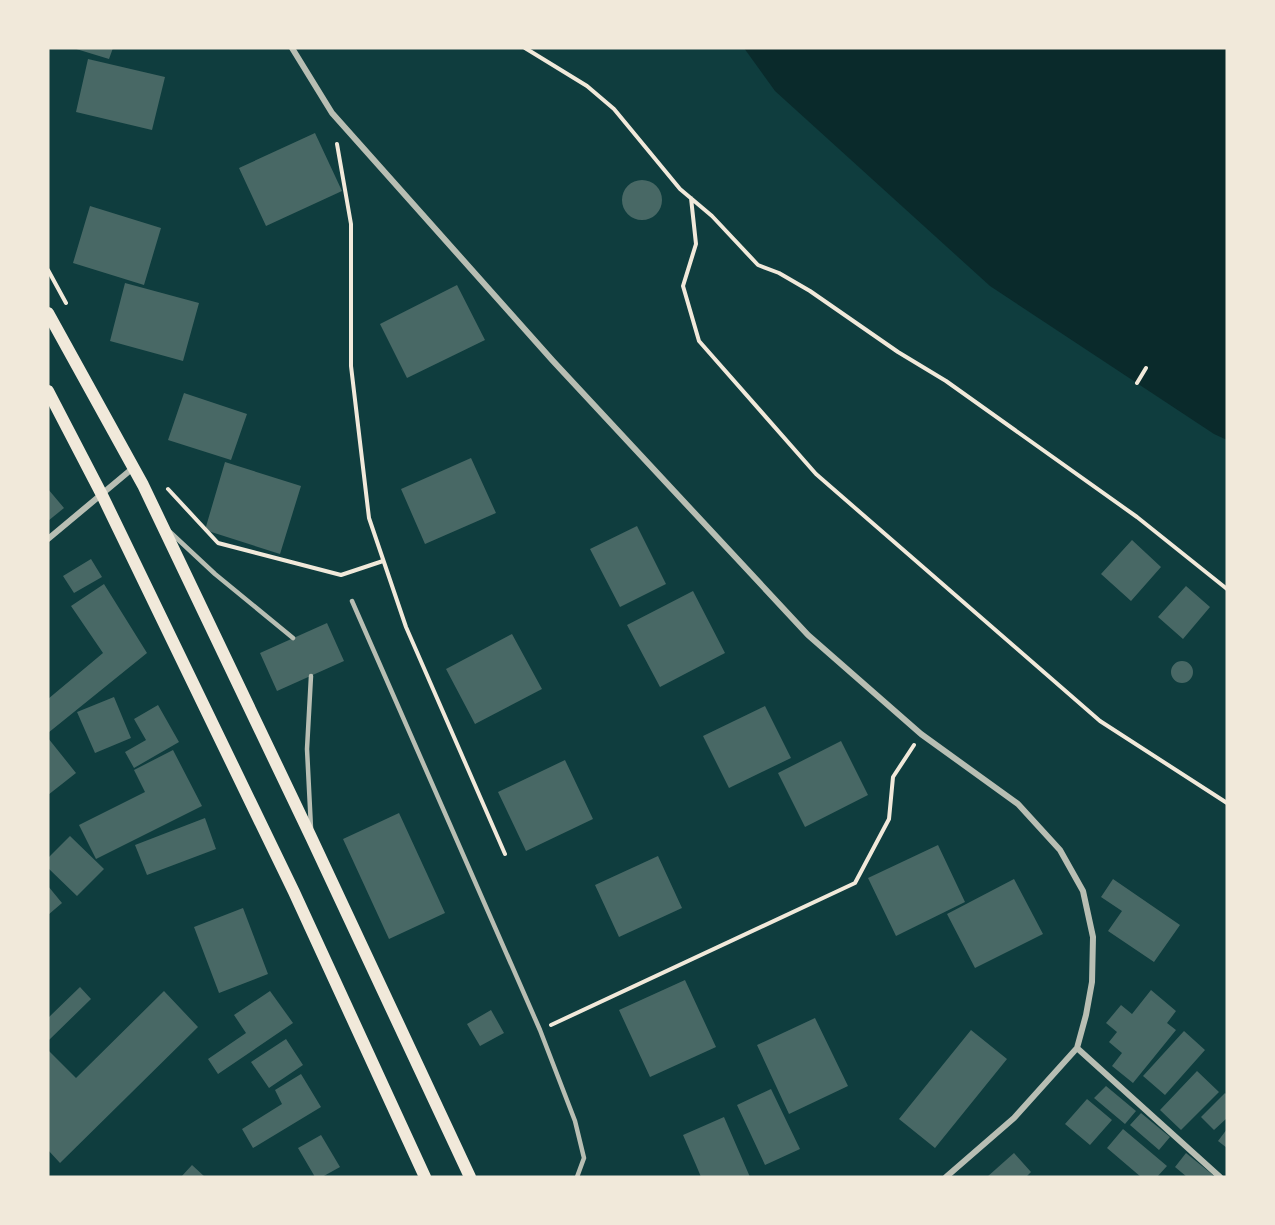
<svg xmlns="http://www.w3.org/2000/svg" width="1275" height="1225" viewBox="0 0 1275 1225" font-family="Overpass,sans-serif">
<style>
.water{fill:#0a2a2b}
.building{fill:#486865}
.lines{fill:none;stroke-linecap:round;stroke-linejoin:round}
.path{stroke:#f1e9da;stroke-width:4}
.service{stroke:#b8beb3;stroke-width:4.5}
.minor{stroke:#b8beb3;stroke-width:6}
.secondary{stroke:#f1e9da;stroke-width:12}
</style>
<rect width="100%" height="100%" fill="#0f3d3e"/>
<!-- water -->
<path class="water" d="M 744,48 L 1227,48 L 1227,440 L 1214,434 L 990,286 L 775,91 Z"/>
<!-- building -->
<path class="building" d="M 73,48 L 113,48 L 109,59 Z
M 88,59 L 165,77 L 152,130 L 76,112 Z
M 315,133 L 342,191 L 266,226 L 239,168 Z
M622 200a20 20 0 1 1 40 0a20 20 0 1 1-40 0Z
M 90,206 L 161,228 L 144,285 L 73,263 Z
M 125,283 L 199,303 L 183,361 L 110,341 Z
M 457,285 L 485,340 L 407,378 L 380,324 Z
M 184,393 L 247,414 L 231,460 L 168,440 Z
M 471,458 L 496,513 L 425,544 L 401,489 Z
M 225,462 L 301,486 L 280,554 L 205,530 Z
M 48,489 L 64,508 L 48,521 Z
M 637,526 L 666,584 L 620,607 L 590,549 Z
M 1132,540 L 1161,567 L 1131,601 L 1101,574 Z
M 91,559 L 102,577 L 74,593 L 63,576 Z
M 104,584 L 147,653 L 48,733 L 48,699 L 103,653 L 71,606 Z
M 1186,586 L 1210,607 L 1183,639 L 1158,617 Z
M 693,591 L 725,653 L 660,687 L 627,625 Z
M 327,623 L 344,661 L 277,691 L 260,653 Z
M 512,634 L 542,689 L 475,724 L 446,669 Z
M1171 672a11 11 0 1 1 22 0a11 11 0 1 1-22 0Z
M 114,697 L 131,738 L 95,753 L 77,712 Z
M 158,705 L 179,742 L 134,768 L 125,752 L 146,740 L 134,719 Z
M 765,706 L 791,758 L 729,788 L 703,736 Z
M 48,738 L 76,773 L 48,795 Z
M 841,741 L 868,795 L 805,827 L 778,773 Z
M 173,750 L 202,806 L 96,859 L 79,825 L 145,792 L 134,770 Z
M 565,760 L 593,819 L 526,851 L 498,792 Z
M 399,813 L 445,913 L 389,939 L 343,839 Z
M 205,818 L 216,849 L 147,875 L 135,845 Z
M 70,836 L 104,869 L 77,896 L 48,868 L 48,858 Z
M 938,845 L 965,902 L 896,936 L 868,878 Z
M 658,856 L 682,908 L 619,937 L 595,885 Z
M 1014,879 L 1043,934 L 975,968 L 947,914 Z
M 1113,879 L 1180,925 L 1154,962 L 1108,931 L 1122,911 L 1101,897 Z
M 48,886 L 62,903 L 48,915 Z
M 243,908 L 268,974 L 219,993 L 194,927 Z
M 685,980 L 716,1047 L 650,1077 L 619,1010 Z
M 80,987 L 91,999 L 48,1041 L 48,1018 Z
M 1151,990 L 1176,1011 L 1167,1023 L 1176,1030 L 1133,1083 L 1112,1066 L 1122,1053 L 1109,1042 L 1117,1032 L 1106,1023 L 1121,1005 L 1132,1014 Z
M 164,991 L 198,1027 L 60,1163 L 48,1150 L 48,1050 L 76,1078 Z
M 270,991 L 293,1023 L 218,1074 L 208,1059 L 246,1033 L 234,1015 Z
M 491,1010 L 504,1033 L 480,1046 L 467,1024 Z
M 815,1018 L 848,1086 L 789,1114 L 757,1045 Z
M 971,1030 L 1007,1059 L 935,1148 L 899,1119 Z
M 1184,1031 L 1205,1050 L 1165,1095 L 1143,1076 Z
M 286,1039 L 303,1065 L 269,1088 L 251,1062 Z
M 1197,1071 L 1219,1092 L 1181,1130 L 1160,1110 Z
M 301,1074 L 321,1107 L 253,1148 L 242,1129 L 282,1104 L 275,1090 Z
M 1106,1086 L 1136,1111 L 1125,1124 L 1094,1098 Z
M 771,1089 L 800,1149 L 765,1165 L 737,1105 Z
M 1225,1093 L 1227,1095 L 1227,1118 L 1214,1130 L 1201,1117 Z
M 1087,1099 L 1112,1120 L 1090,1145 L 1065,1124 Z
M 1141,1113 L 1170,1137 L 1159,1150 L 1130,1125 Z
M 724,1117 L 750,1177 L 701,1177 L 696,1165 L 683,1135 Z
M 1123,1129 L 1167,1166 L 1157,1177 L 1141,1177 L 1107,1148 Z
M 1227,1129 L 1227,1148 L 1218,1141 Z
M 321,1135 L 340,1167 L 322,1177 L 315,1177 L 298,1148 Z
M 1014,1153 L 1031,1172 L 1026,1177 L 987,1177 Z
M 1186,1153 L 1213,1175 L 1211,1177 L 1187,1177 L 1175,1167 Z
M 192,1165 L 205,1177 L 181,1177 Z"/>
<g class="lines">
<!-- path -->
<path class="path" d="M 525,48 L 587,86 L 614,109 L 680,189 L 712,216 L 758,265 L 779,273 L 810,291 L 898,352 L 946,381 L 1137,517 L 1227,589
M 337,144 L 351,224 L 351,366 L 369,518 L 406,627 L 505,854
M 691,198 L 696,244 L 683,286 L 699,341 L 816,474 L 1100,721 L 1227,803
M 48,270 L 66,303
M 1137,383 L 1146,368
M 168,489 L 218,543 L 341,575 L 383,561
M 551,1025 L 855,883 L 889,819 L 893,777 L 914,745"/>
<!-- service -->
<path class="service" d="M 170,532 L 215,574 L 293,638
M 352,601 L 540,1030 L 575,1121 L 584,1158 L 577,1177
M 311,676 L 307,749 L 311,828"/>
<!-- minor -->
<path class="minor" d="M 292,48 L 332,113 L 553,361 L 808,635 L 921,734 L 1018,804 L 1060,850 L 1083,891 L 1093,937 L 1092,982 L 1086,1015 L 1077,1048 L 1014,1118 L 946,1177
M 48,539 L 133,468
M 1077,1048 L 1220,1177"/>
<!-- secondary -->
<path class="secondary" d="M 48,313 L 143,485 L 311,837 L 470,1177
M 48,391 L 102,495 L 294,892 L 425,1177"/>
</g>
<!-- border -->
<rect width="1275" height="1225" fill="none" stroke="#f1e9da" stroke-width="99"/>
</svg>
